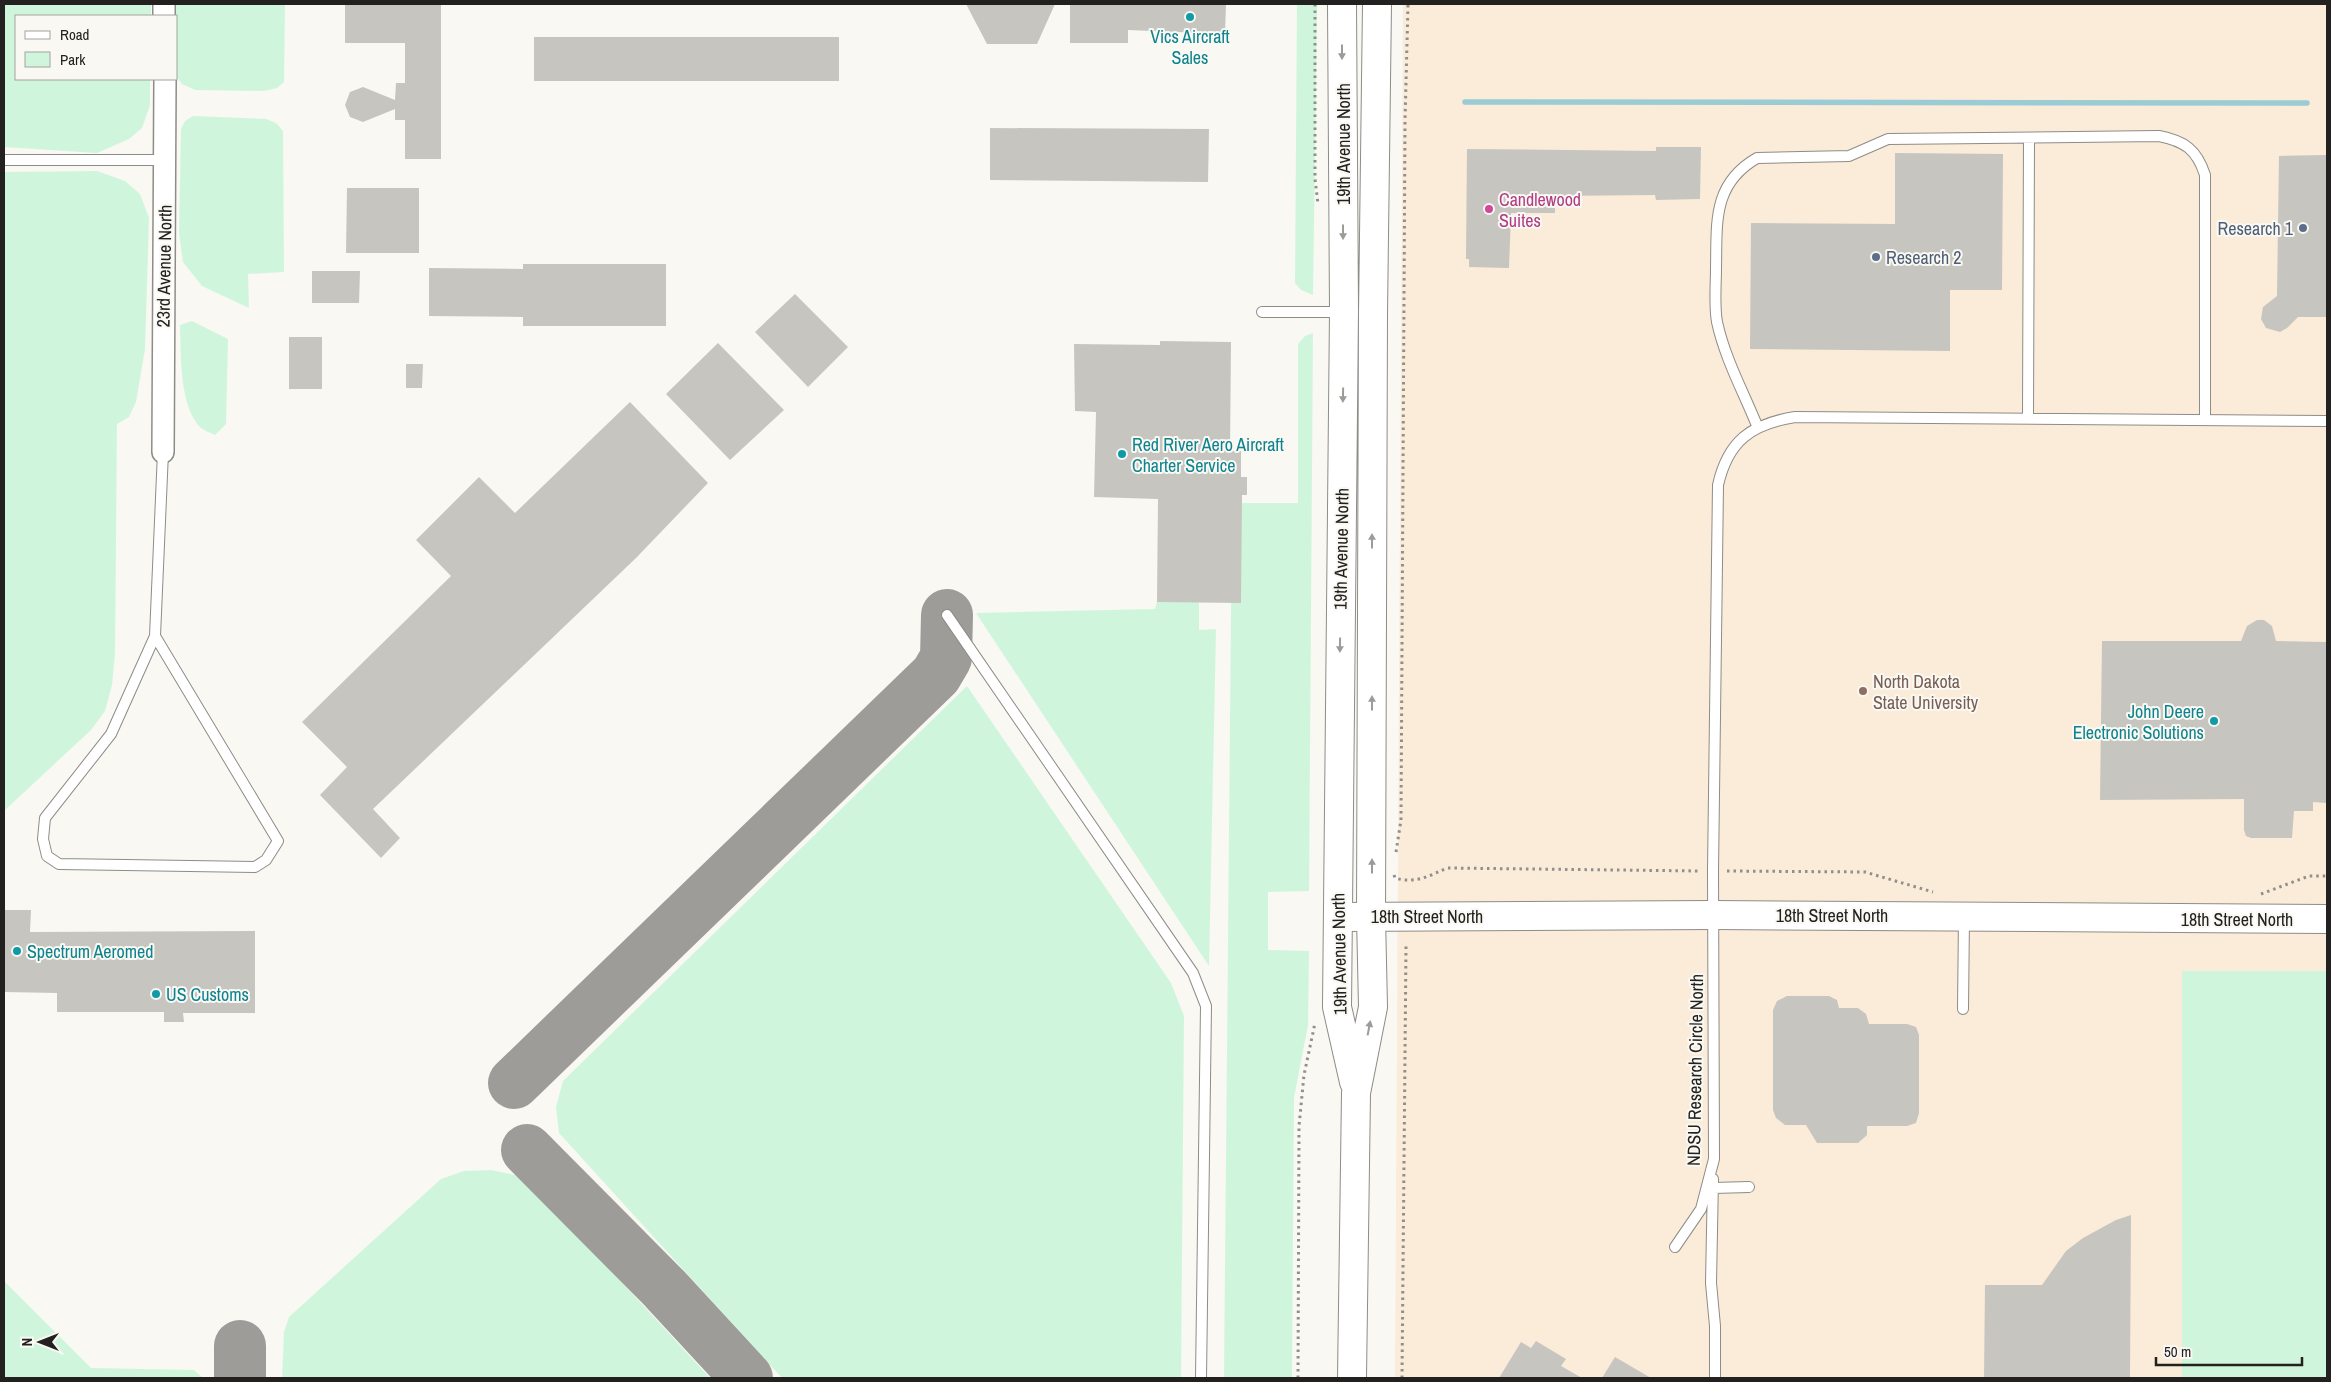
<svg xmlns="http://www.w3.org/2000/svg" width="2331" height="1382" viewBox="0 0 2331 1382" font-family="'Archivo Narrow',sans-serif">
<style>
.education{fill:#fbebd9}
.green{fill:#cff6dd}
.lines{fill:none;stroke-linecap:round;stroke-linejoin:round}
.stream{stroke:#9bccd5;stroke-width:5.5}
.taxiway{stroke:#9d9c98;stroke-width:52}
.building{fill:#c7c5c0}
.lane-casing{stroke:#8e8c87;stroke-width:12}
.street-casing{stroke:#8e8c87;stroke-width:24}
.secondary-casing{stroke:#8e8c87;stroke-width:30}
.primary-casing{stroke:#8e8c87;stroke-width:30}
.path{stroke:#908f8b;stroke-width:3;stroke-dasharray:2.5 4;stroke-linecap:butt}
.lane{stroke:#fff;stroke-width:10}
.street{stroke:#fff;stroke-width:21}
.secondary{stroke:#fff;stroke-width:28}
.primary{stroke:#fff;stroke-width:28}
.oneway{fill:#9c9b9a}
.culture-dot{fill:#0f9aa8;stroke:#f9f8f2;stroke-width:2}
.hotel-dot{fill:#d1479c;stroke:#f9f8f2;stroke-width:2}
.service-dot{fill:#5c6f8a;stroke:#f9f8f2;stroke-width:2}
.education-dot{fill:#8d6e63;stroke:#f9f8f2;stroke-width:2}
.labels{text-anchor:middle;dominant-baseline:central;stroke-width:4;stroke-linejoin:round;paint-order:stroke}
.culture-label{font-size:18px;fill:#0d838f;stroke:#f9f8f2;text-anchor:start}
.street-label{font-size:18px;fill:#22211f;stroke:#f9f8f2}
.hotel-label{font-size:18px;fill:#b23c85;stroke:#f9f8f2;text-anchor:start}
.service-label{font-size:18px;fill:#4e5e75;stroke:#f9f8f2;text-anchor:end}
.education-label{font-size:18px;fill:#785e54;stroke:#f9f8f2;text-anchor:start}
</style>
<rect width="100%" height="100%" fill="#f9f8f2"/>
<!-- education -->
<path class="education" d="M 1403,4 L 2327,4 L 2327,1378 L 1395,1378 Z"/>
<!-- green -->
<path class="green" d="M 4,4 L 151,4 L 151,16 L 16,16 L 16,79 L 150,79 L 150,105 L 142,128 L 129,139 L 97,153 L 4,147 Z
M 174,4 L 285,4 L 284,82 L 277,88 L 264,91 L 195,90 L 182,84 L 176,76 L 176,16 L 174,16 Z
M 1297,4 L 1317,4 L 1313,295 L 1301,290 L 1295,283 Z
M 193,116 L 266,119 L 276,123 L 283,131 L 284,272 L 248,274 L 249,308 L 202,286 L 183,262 L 179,233 L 181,129 L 185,121 Z
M 97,171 L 125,181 L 140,194 L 149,218 L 145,349 L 136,402 L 129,417 L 117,424 L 115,653 L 112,685 L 105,711 L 91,730 L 4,811 L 4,172 Z
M 192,321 L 228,339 L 226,424 L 215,435 C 211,433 205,431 201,428 C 179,407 181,354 180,325 Z
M 1313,333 L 1309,891 L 1268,892 L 1268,950 L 1309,951 L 1308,1025 L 1294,1098 L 1292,1378 L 1224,1378 L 1232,503 L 1298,503 L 1298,344 L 1305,336 Z
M 1157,602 L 1199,602 L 1199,630 L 1216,629 L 1209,966 L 976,613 L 1155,609 Z
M 967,686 L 1171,983 L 1184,1016 L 1181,1378 L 782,1378 L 559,1133 L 556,1107 L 563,1081 Z
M 2182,971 L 2327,971 L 2327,1378 L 2182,1378 Z
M 491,1170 L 515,1175 L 536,1189 L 710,1378 L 282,1378 L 284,1332 L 289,1317 L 441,1179 L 464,1171 Z
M 4,1281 L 91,1368 L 194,1370 L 203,1378 L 4,1378 Z"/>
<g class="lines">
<!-- stream -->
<path class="stream" d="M 1465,102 L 2307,103"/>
<!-- taxiway -->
<path class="taxiway" d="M 514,1083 L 936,675 L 946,658 L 947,615
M 527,1150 L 664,1288 L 747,1378
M 240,1378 L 240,1346"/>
</g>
<!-- building -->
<path class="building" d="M 345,4 L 441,4 L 441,159 L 405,159 L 405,120 L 395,120 L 395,109 L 363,122 L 350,117 L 345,105 L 350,92 L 363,87 L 395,100 L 396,83 L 405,83 L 405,43 L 345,43 Z
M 966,4 L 1055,4 L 1037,44 L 987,44 Z
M 1070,4 L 1226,4 L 1225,34 L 1128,30 L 1128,43 L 1070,43 Z
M 534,37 L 839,37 L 839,81 L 534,81 Z
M 990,128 L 1209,129 L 1208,182 L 990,180 Z
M 1656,147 L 1701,147 L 1700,199 L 1656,200 L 1655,195 L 1555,196 L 1555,213 L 1511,213 L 1509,268 L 1469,267 L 1469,259 L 1466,259 L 1467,149 L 1656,151 Z
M 1895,153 L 2003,154 L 2002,290 L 1950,290 L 1950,351 L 1750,349 L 1751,223 L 1895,224 Z
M 2327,155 L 2327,317 L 2298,317 L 2287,328 L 2280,332 L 2266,328 L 2261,319 L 2263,307 L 2277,296 L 2279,156 Z
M 347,188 L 419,188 L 419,253 L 346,253 Z
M 523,264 L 666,264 L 666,326 L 523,326 L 523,317 L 429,316 L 429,268 L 523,269 Z
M 312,271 L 360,271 L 359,303 L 312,303 Z
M 795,294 L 848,347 L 808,387 L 755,332 Z
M 289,337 L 322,337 L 322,389 L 289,389 Z
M 1160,341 L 1231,342 L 1230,451 L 1241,451 L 1241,477 L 1247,477 L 1247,495 L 1242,495 L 1241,603 L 1157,602 L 1158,499 L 1094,497 L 1096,412 L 1075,411 L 1074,344 L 1160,345 Z
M 718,343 L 784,410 L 730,460 L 666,394 Z
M 406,364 L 423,364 L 422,388 L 406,388 Z
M 630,402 L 708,483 L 636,558 L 373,809 L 400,838 L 381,858 L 320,795 L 347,767 L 302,722 L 451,576 L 416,540 L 479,477 L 515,513 Z
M 2257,620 L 2264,620 L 2272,626 L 2276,641 L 2327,642 L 2327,803 L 2313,802 L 2313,811 L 2294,811 L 2292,838 L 2251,838 L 2246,836 L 2244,830 L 2244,799 L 2100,800 L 2102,641 L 2241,641 L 2247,626 Z
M 4,910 L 31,910 L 30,932 L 255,931 L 255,1013 L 183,1013 L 184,1022 L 164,1022 L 164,1012 L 57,1012 L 57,993 L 4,992 Z
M 1787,996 L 1829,996 L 1837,1000 L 1839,1008 L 1858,1008 L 1866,1014 L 1869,1024 L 1907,1024 L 1916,1027 L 1919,1035 L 1919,1113 L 1916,1123 L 1907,1126 L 1867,1126 L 1867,1135 L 1858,1143 L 1817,1143 L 1806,1125 L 1785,1125 L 1776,1118 L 1773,1110 L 1773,1010 L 1777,1001 Z
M 2131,1215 L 2130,1378 L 1984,1378 L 1985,1285 L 2042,1285 L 2066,1251 L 2083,1238 L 2116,1220 Z
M 1536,1341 L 1566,1359 L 1561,1366 L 1582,1378 L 1499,1378 L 1521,1342 L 1531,1348 Z
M 1615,1357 L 1651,1378 L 1602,1378 Z"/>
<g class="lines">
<defs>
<path id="lane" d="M 4,160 L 165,160
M 1262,312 L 1343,312
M 2028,418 L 2029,138
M 1758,428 C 1744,393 1725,359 1717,322 C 1714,305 1716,285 1716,268 C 1717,223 1712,184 1757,158 L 1849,156 L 1888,139 L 2159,136 C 2185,141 2197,150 2205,175 L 2205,420
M 947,615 L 1193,973 L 1206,1006 L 1201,1378
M 155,636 L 278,841 L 266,860 L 255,867 L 59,864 L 47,856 L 43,839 L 45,818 L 111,734 L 155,636 L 163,452
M 1963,1009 L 1964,917
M 1713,1179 L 1711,1283 L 1715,1326 L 1715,1378
M 1713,1188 L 1749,1187
M 1675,1247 L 1701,1209 L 1714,1159 L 1713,871 L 1718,485 C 1728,441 1751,424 1795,417 L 2327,421"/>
<path id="street" d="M 164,4 L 164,16
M 163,452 L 165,79"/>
<path id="secondary" d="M 1338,917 L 1713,915 L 2327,919"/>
<path id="primary" d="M 1342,4 L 1344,311 L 1337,1007 L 1354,1082
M 1352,1378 L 1356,1093 L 1373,1007 L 1371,917 L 1373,313 L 1377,4"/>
</defs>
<!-- lane casing -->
<use href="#lane" class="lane-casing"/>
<!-- street casing -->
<use href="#street" class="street-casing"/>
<!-- secondary casing -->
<use href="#secondary" class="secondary-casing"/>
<!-- primary casing -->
<use href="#primary" class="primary-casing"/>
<!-- path -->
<path class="path" d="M 1315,4 L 1315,179 L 1318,204
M 1396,852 L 1401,820 L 1405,121 L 1408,4
M 1727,871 L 1865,872 L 1933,892
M 1394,875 L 1395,878 C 1415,884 1429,876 1447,868 L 1701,871
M 2261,894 L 2309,876 L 2327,876
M 1298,1378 L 1299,1126 L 1304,1075 L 1315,1023
M 1402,1378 L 1406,946"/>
<!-- lane -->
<use href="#lane" class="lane"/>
<!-- street -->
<use href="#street" class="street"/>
<!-- secondary -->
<use href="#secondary" class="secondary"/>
<!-- primary -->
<use href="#primary" class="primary"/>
</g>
<!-- one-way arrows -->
<defs><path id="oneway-solid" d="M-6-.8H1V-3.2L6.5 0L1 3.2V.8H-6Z" transform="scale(1.25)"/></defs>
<g class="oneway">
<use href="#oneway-solid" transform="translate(1342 52) rotate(90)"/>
<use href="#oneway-solid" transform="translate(1343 232) rotate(90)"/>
<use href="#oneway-solid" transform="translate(1343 395) rotate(91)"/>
<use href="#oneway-solid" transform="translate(1372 541) rotate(-90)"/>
<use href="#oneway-solid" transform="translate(1340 645) rotate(91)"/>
<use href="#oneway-solid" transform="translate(1372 703) rotate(-90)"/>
<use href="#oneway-solid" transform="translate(1372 866) rotate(-90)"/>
<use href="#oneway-solid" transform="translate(1369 1028) rotate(-79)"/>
</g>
<!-- markers -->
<g class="culture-dot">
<circle cx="1190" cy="17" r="5"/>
<circle cx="1122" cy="454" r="5"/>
<circle cx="2214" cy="721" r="5"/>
<circle cx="17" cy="951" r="5"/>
<circle cx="156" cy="994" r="5"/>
</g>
<circle class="hotel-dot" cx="1489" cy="209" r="5"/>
<g class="service-dot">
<circle cx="2303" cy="228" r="5"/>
<circle cx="1876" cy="257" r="5"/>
</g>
<circle class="education-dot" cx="1863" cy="691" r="5"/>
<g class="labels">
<!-- culture labels -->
<g class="culture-label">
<text x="1190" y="36" text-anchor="middle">Vics Aircraft<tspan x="1190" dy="21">Sales</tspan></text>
<text x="1132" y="444">Red River Aero Aircraft<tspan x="1132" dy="21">Charter Service</tspan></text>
<text x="2204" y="711" text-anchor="end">John Deere<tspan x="2204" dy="21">Electronic Solutions</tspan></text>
<text x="27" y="951">Spectrum Aeromed</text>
<text x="166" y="994">US Customs</text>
</g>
<!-- street labels -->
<g class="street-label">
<text transform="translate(1343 144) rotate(-90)">19th Avenue North</text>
<text transform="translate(164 266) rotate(-89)">23rd Avenue North</text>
<text transform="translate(1341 549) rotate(-89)">19th Avenue North</text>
<text x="1832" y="915">18th Street North</text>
<text x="1427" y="916">18th Street North</text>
<text x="2237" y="919">18th Street North</text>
<text transform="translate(1339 954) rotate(-91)">19th Avenue North</text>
<text transform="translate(1695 1070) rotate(-89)">NDSU Research Circle North</text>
</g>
<!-- hotel labels -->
<g class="hotel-label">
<text x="1499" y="199">Candlewood<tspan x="1499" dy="21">Suites</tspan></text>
</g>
<!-- service labels -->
<g class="service-label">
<text x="2293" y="228">Research 1</text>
<text x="1886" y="257" text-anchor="start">Research 2</text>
</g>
<!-- education labels -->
<g class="education-label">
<text x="1873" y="681">North Dakota<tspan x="1873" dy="21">State University</tspan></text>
</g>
</g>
<!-- border -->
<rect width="2331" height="1382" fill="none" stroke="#22211f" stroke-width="10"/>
<!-- legend -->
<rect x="15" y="15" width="162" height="65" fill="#f9f8f2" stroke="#a3a29e"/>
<rect x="25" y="31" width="25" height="8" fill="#ffffff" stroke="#a3a29e"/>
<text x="60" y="40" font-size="15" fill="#22211f">Road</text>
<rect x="25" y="52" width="25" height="15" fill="#cff6dd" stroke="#a3a29e"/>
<text x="60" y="65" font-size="15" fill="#22211f">Park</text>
<!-- north arrow -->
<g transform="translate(40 1342) rotate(270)" stroke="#f9f8f2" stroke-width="4" paint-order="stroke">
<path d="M0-4L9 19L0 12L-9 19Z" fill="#22211f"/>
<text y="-8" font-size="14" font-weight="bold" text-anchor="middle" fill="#22211f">N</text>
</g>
<!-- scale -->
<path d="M2156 1357v8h146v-8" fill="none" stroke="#22211f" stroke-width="2.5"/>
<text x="2164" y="1357" font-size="15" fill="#22211f" stroke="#f9f8f2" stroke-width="4" paint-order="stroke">50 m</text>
</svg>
